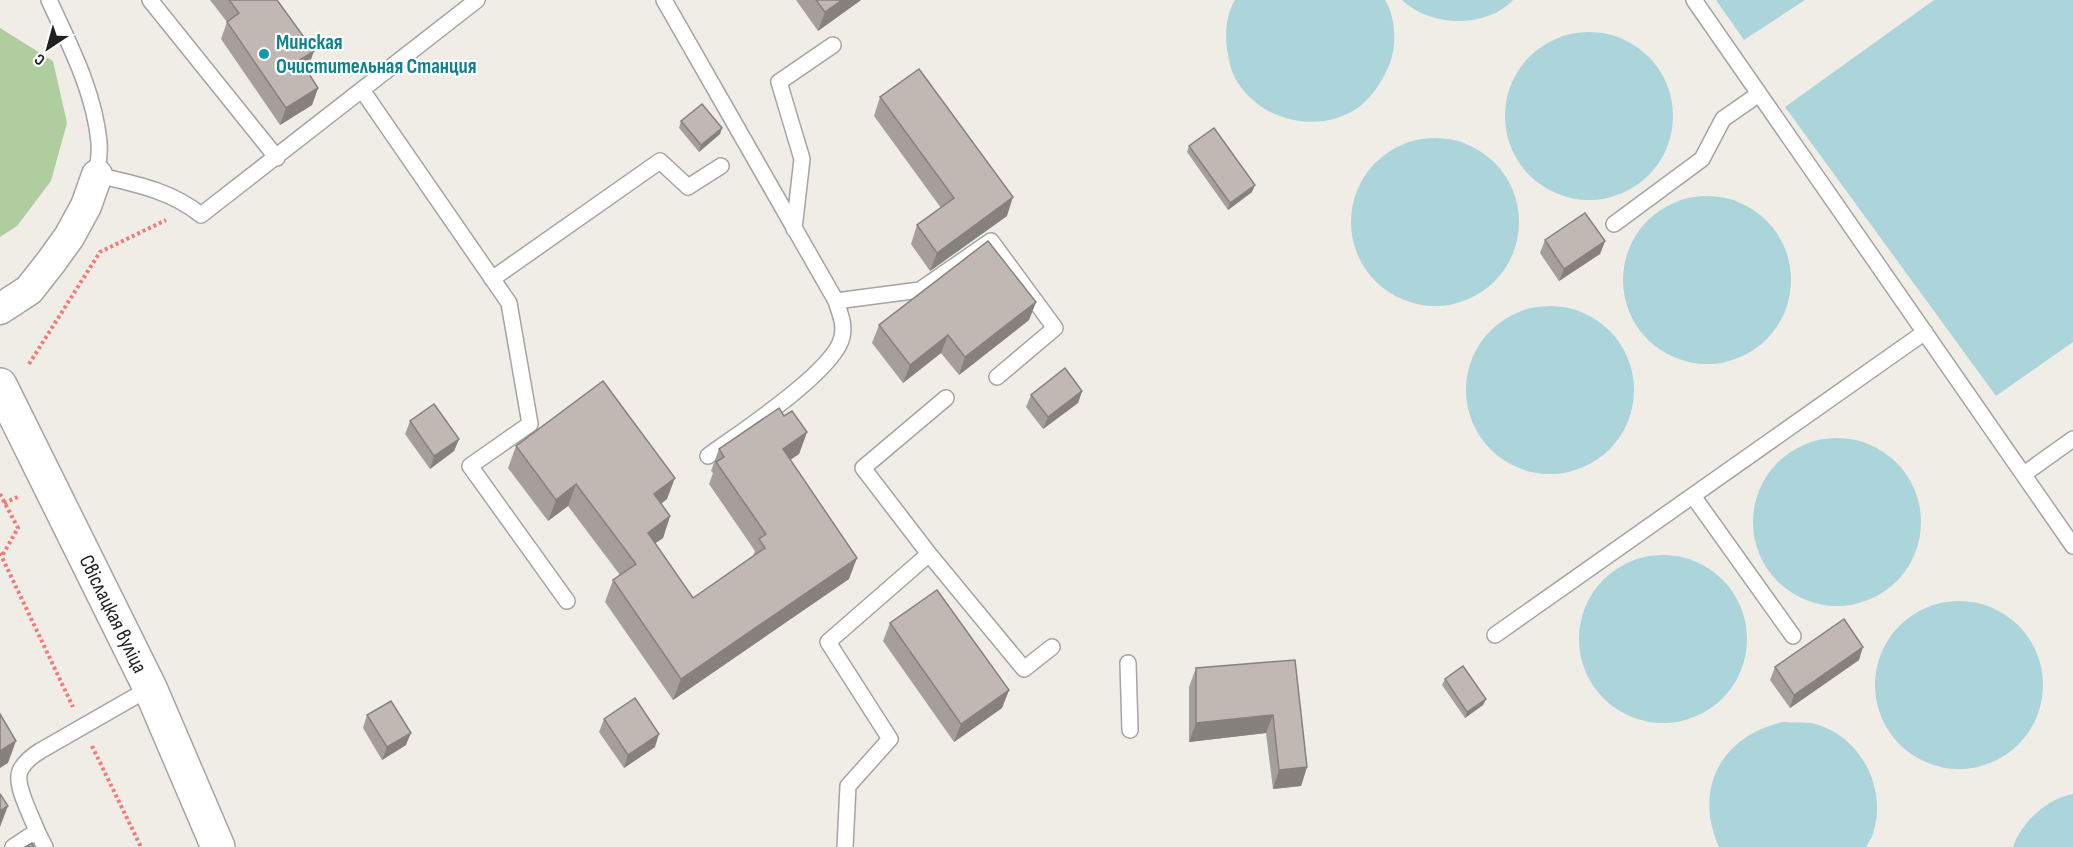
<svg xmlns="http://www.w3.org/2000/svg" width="2073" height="847" viewBox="0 0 2073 847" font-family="'Sofia Sans Condensed',sans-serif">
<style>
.forest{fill:#b0cd9f}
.water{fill:#abd4db}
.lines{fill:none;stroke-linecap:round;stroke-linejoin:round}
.service-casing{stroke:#a4a4a4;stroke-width:18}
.minor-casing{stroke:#a4a4a4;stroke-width:33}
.tertiary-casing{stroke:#a4a4a4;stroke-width:36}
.path{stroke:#f27a77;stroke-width:4;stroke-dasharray:3 3;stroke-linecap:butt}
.service{stroke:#fff;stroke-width:15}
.minor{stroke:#fff;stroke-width:30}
.tertiary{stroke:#fff;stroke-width:33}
.wall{fill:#a69e9b}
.shaded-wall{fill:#87817e}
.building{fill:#c1b8b4;stroke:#87817e;stroke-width:1.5}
.culture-dot{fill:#0f9aa8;stroke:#fff;stroke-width:2}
.labels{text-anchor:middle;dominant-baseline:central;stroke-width:4.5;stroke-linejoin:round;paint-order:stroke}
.culture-label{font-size:21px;font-weight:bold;fill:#0d838f;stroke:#fff;text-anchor:start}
.street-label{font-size:21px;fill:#202020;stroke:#fff}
</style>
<rect width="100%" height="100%" fill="#f0ede7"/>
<!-- forest -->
<path class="forest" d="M 0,28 L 53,61 L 67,123 L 51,181 L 17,226 L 0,237 Z"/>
<!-- water -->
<path class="water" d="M 1235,0 L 1385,0 C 1397,19 1397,51 1387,70 C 1380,84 1372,97 1359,107 C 1321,134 1264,123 1238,83 C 1231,73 1229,61 1227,49 C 1225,33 1226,14 1235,0 Z
M 1402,0 L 1513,0 C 1486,29 1430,27 1402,0 Z
M 1716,0 L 1805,0 L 1744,40 Z
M 1934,0 L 2073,0 L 2073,342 L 1996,396 L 1785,107 Z
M1505 116a84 84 0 1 1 168 0a84 84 0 1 1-168 0Z
M1351 222a84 84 0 1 1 168 0a84 84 0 1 1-168 0Z
M1623 280a84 84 0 1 1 168 0a84 84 0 1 1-168 0Z
M1466 390a84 84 0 1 1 168 0a84 84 0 1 1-168 0Z
M1753 522a84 84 0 1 1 168 0a84 84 0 1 1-168 0Z
M1579 639a84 84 0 1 1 168 0a84 84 0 1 1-168 0Z
M1875 685a84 84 0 1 1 168 0a84 84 0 1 1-168 0Z
M 1783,722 C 1792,723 1802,722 1811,723 C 1858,733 1887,785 1874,830 C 1873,836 1869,842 1866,847 L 1719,847 C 1693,789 1721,736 1783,722 Z
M 2073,794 L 2073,847 L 2013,847 C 2022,822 2046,799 2073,794 Z"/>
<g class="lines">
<defs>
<path id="service" d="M 49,0 C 70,46 94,91 99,142 C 100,152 98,164 97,175 C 135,184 170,190 201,215 L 477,0
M 150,0 L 277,158
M 664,0 L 836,301 C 840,314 845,324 842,337 C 835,371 738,434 708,456
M 1694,0 L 2073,546
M 362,90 L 509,303 L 530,424 L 470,466 L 567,601
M 1614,224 L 1702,159 L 1723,119 L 1759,94
M 794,229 L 802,159 L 779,82 L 833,45
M 492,279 L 660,161 L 688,187 L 721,166
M 836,301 L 920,290 L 991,241 L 1055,328 L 997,377
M 2024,474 L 2073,439
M 1693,496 L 1793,636
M 929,554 L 863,468 L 946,398
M 1495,635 L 1925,332
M 1128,663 L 1130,730
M 37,831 C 32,817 14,785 20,771 C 24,762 32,756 40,751 L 150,688
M 13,847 L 37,831 L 45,847
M 845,847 L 848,786 L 890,739 L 828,642 L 929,554 L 1024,669 L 1052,647"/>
<path id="minor" d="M 0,309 L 29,290 L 51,262 L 69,237 L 86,206 L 97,175"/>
<path id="tertiary" d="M 0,385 L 150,688 L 218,847"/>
</defs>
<!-- service casing -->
<use href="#service" class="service-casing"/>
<!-- minor casing -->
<use href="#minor" class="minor-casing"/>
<!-- tertiary casing -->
<use href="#tertiary" class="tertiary-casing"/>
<!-- path -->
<path class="path" d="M 29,364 L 100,252 L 166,220
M 0,494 L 18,528 L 2,556
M 4,503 L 20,496
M 0,553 L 73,707
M 92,746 L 141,847"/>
<!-- service -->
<use href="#service" class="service"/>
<!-- minor -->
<use href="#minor" class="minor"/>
<!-- tertiary -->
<use href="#tertiary" class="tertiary"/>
</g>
<!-- wall -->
<path class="wall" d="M 210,0 L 277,0 L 308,68 L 306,69 L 318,88 L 312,105 L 280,125 L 221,39 L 227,22 Z
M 796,0 L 861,0 L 818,31 Z
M 880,97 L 1007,216 L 930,271 L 911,244 L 917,225 L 941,208 L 874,116 Z
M 681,121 L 722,128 L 720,134 L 699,152 L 679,128 Z
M 1189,146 L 1252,192 L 1228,210 L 1187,152 Z
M 1545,240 L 1605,241 L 1600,254 L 1559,281 L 1540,253 Z
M 1036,302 L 1029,320 L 959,375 L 941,353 L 903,383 L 872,343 L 879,325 Z
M 1082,391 L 1078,403 L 1043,429 L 1026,407 L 1031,395 Z
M 784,416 L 807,432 L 799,454 L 790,460 L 849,579 L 673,700 L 605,602 L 613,580 L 620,575 L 568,506 L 548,521 L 508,468 L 516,446 L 667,499 L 661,504 L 670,516 L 663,538 L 655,543 L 693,598 L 753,556 L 755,551 L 709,484 L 713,473 L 711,471 L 719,449 Z
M 410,421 L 459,439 L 454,451 L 430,469 L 405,434 Z
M 890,623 L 1009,690 L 1002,708 L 954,742 L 883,641 Z
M 1295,660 L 1307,767 L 1301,786 L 1273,789 L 1266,733 L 1189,742 L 1189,687 L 1196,668 Z
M 1859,660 L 1790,708 L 1770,680 L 1775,667 Z
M 1445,679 L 1486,699 L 1483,705 L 1465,718 L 1442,685 Z
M 367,715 L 406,745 L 382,760 L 363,728 Z
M 604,719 L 655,747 L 624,768 L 599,732 Z"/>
<!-- shaded-wall -->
<path class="shaded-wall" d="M 842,0 L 861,0 L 818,31 L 825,12 Z
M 314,51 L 308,68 L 294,78 L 300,60 Z
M 318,88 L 312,105 L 280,125 L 286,108 Z
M 722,128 L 720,134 L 699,152 L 701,145 Z
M 1255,185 L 1252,192 L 1228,210 L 1230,203 Z
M 1013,197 L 1007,216 L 930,271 L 937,253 Z
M 1605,241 L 1600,254 L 1559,281 L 1564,269 Z
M 1036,302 L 1029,320 L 959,375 L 965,357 Z
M 948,335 L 941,353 L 903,383 L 910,365 Z
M 1082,391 L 1078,403 L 1043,429 L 1048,417 Z
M 807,432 L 799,454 L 775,470 L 783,449 Z
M 459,439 L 454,451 L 430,469 L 434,456 Z
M 675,478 L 667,499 L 646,515 L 654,494 Z
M 576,484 L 568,506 L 548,521 L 556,500 Z
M 670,516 L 663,538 L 640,554 L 648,533 Z
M 857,558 L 849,579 L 673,700 L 681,679 Z
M 1863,647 L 1859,660 L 1790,708 L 1794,695 Z
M 1009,690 L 1002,708 L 954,742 L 961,724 Z
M 1486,699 L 1483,705 L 1465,718 L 1467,712 Z
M 1273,715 L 1266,733 L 1189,742 L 1196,723 Z
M 411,733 L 406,745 L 382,760 L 387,747 Z
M 659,734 L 655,747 L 624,768 L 628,755 Z
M 16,741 L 8,763 L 0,768 L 0,751 Z
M 1307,767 L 1301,786 L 1273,789 L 1279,770 Z
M 8,806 L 0,827 L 0,811 Z"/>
<!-- building -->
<path class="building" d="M 229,0 L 277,0 L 314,51 L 300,60 L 318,88 L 286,108 L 227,22 L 239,13 Z
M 816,0 L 842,0 L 825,12 Z
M 919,69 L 1013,197 L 937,253 L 917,225 L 954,198 L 880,97 Z
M 702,104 L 722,128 L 701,145 L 681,121 Z
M 1214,128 L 1255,185 L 1230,203 L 1189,146 Z
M 1585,213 L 1605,241 L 1564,269 L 1545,240 Z
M 988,241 L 1036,302 L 965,357 L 948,335 L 910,365 L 879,325 Z
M 1065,368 L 1082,391 L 1048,417 L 1031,395 Z
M 603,381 L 675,478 L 654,494 L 670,516 L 648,533 L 693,598 L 765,548 L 759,539 L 766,534 L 716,462 L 724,457 L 719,449 L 779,408 L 784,416 L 792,411 L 807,432 L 783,449 L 857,558 L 681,679 L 613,580 L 636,564 L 576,484 L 556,500 L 516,446 Z
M 434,404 L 459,439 L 434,456 L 410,421 Z
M 937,590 L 1009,690 L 961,724 L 890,623 Z
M 1844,619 L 1863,647 L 1794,695 L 1775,667 Z
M 1295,660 L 1307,767 L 1279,770 L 1273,715 L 1196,723 L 1196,668 Z
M 1463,666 L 1486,699 L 1467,712 L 1445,679 Z
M 635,698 L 659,734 L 628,755 L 604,719 Z
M 391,701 L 411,733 L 387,747 L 367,715 Z
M 0,714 L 16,741 L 0,751 Z
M 0,794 L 8,806 L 0,811 Z
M 32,843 L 34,847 L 25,847 Z"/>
<!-- markers -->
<circle class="culture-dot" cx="264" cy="54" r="6"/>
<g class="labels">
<!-- culture labels -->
<g class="culture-label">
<text x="276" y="42">Минская<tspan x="276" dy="24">Очистительная Станция</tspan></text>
</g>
<!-- street labels -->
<g class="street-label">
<text transform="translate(113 614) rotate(64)">Свіслацкая вуліца</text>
</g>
</g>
<!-- north arrow -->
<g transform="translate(48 48) rotate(216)" stroke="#ffffff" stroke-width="4.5" paint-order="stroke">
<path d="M0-4.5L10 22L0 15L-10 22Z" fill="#202020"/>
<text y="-9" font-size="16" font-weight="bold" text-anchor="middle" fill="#202020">С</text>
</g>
</svg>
